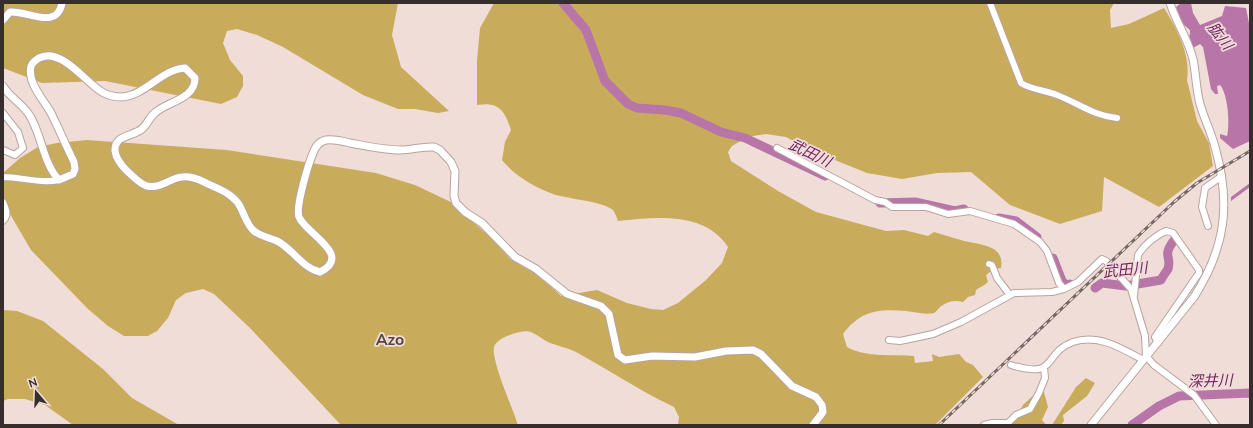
<svg xmlns="http://www.w3.org/2000/svg" width="1253" height="428" viewBox="0 0 1253 428" font-family="'Nunito Sans','Noto Sans JP',sans-serif">
<style>
.forest{fill:#c8ac5b}
.water{fill:#b775a8}
.lines{fill:none;stroke-linecap:round;stroke-linejoin:round}
.river{stroke:#b775a8;stroke-width:9}
.minor-casing{stroke:#b7a49f;stroke-width:8}
.tertiary-casing{stroke:#b7a49f;stroke-width:9}
.minor{stroke:#fff;stroke-width:6}
.tertiary{stroke:#fff;stroke-width:7}
.rail-casing{stroke:#746866;stroke-width:3}
.rail{stroke:#f1ddd8;stroke-width:1.5;stroke-dasharray:4.5;stroke-linecap:butt}
.labels{text-anchor:middle;dominant-baseline:central;stroke-width:3.5;stroke-linejoin:round;paint-order:stroke}
.water-label{font-size:15px;font-style:italic;fill:#6d1e60;stroke:#f1ddd8}
.quarter-label{font-size:16px;font-weight:bold;fill:#544440;stroke:#f1ddd8}
</style>
<rect width="100%" height="100%" fill="#f1ddd8"/>
<!-- forest -->
<path class="forest" d="M 3,3 L 398,3 L 392,35 L 401,67 L 449,111 L 438,113 L 415,109 L 398,109 L 363,95 L 283,47 L 257,35 L 237,29 L 227,31 L 223,43 L 230,60 L 243,76 L 243,86 L 237,97 L 221,104 L 105,81 L 42,83 L 3,68 Z
M 494,3 L 1114,3 L 1110,10 L 1111,28 L 1129,24 L 1164,8 C 1177,29 1191,55 1187,80 L 1197,121 L 1209,143 L 1213,166 L 1159,207 L 1104,177 L 1102,211 L 1060,224 L 1010,205 L 971,172 L 937,173 L 902,179 L 867,173 L 815,152 L 786,137 L 766,134 L 747,137 L 732,146 L 728,152 L 731,161 L 778,191 L 816,212 L 886,231 L 904,230 L 928,236 L 934,232 C 944,235 954,238 964,241 C 981,245 1005,245 1001,268 L 994,269 L 986,275 L 988,282 C 984,286 980,287 976,290 L 975,295 L 968,297 L 963,302 C 954,300 948,301 940,307 C 938,309 936,312 934,313 C 924,315 915,312 906,311 C 879,309 861,310 843,334 L 847,347 C 867,358 892,354 914,356 L 915,363 L 933,361 L 932,354 L 939,357 L 959,354 L 966,362 L 973,365 L 983,377 L 935,425 L 678,425 L 679,417 L 674,407 C 640,391 609,370 576,352 C 568,348 558,346 550,343 C 543,340 538,335 531,332 C 523,329 497,337 494,347 C 491,360 513,409 518,425 L 341,425 L 251,329 L 214,294 L 203,289 L 186,293 L 176,300 L 168,318 L 157,331 L 148,336 L 124,336 L 108,326 L 88,309 L 31,250 L 3,202 L 3,173 L 20,158 L 38,147 L 57,143 L 87,140 L 227,150 L 376,173 L 415,185 L 455,204 L 465,215 L 497,243 L 510,259 L 525,265 L 538,274 L 561,296 L 597,290 L 627,303 L 651,309 L 663,310 L 678,303 L 706,280 L 722,263 L 728,247 C 705,211 655,217 618,221 C 617,218 615,213 613,210 C 602,201 567,199 553,194 C 533,186 515,176 502,160 L 505,142 L 511,130 C 505,111 499,101 477,105 L 477,61 L 480,28 Z
M 3,310 L 17,311 L 43,321 L 103,369 L 132,398 L 179,425 L 73,425 L 45,405 L 25,399 L 8,399 L 3,401 Z
M 1086,378 L 1095,383 L 1087,396 L 1063,415 L 1064,421 L 1061,425 L 1052,425 L 1076,387 Z
M 1039,390 L 1044,392 L 1048,407 L 1042,420 L 1046,425 L 1005,425 L 1017,415 L 1023,405 Z"/>
<!-- water -->
<path class="water" d="M 1181,3 L 1191,3 L 1193,13 L 1200,25 L 1222,16 L 1225,6 L 1246,8 L 1250,28 L 1250,141 L 1233,149 L 1220,138 L 1220,134 L 1227,136 C 1230,124 1228,94 1220,85 L 1217,86 L 1218,94 L 1215,94 L 1211,89 L 1203,47 L 1200,44 L 1193,48 L 1189,35 L 1190,35 L 1190,30 L 1183,24 L 1176,7 Z
M 1250,183 L 1250,187 L 1231,201 L 1231,197 Z
M 1250,389 L 1250,398 L 1239,396 L 1239,391 Z"/>
<g class="lines">
<!-- river -->
<path class="river" d="M 563,3 L 586,30 L 605,81 L 628,104 L 637,108 L 665,110 L 681,113 L 721,132 L 745,138 L 825,176
M 880,203 L 915,202 L 955,211 L 964,209
M 999,218 L 1016,221 L 1037,237
M 1053,258 L 1062,281 L 1066,285 L 1070,284
M 1095,288 L 1102,283 L 1126,286 L 1161,280 C 1163,276 1166,272 1168,269 C 1172,255 1161,257 1175,239
M 1132,425 L 1159,406 L 1179,396 L 1250,393"/>
<defs>
<path id="minor" d="M 990,3 L 1021,83 C 1032,90 1045,90 1057,95 C 1078,103 1094,116 1117,118
M 3,113 L 18,132 L 23,148 L 15,155 L 3,150
M 777,148 L 875,200 L 885,202 L 892,207 L 926,207 L 948,214 L 970,211 L 1014,224 L 1040,242 L 1047,251 L 1059,283 L 1064,289
M 3,177 C 22,177 40,184 59,180
M 3,202 C 6,209 9,215 3,221
M 1208,226 L 1202,207 L 1205,188 L 1222,176
M 989,264 L 992,265 L 997,278 L 1010,295
M 1134,296 L 1138,255 C 1144,245 1156,235 1166,231 L 1173,233 L 1199,270 L 1199,273 L 1155,337 L 1158,343
M 889,340 L 900,341 L 933,334 L 961,322 L 1014,293 L 1052,292 L 1064,289 L 1078,282 L 1102,259 L 1106,261 L 1131,289 L 1145,336 L 1146,356 L 1154,365 L 1194,395 L 1216,425
M 1011,365 C 1059,380 1042,353 1073,342 C 1098,333 1123,349 1143,360
M 984,425 L 992,423 L 1008,423 L 1016,415 L 1030,409 L 1039,393 L 1045,378 L 1044,367"/>
<path id="tertiary" d="M 3,20 L 10,12 C 26,10 57,31 62,3
M 3,86 C 10,98 23,104 30,116 C 42,136 43,163 59,180 L 73,174 L 75,169 L 74,162 C 66,146 59,129 51,113 C 44,100 27,83 31,66 C 32,63 36,60 39,58 C 61,47 84,81 102,92 C 107,95 116,97 122,97 C 146,95 162,69 185,68 L 195,78 C 195,99 169,101 156,112 C 150,116 148,123 143,128 C 134,137 114,134 115,151 C 116,159 122,166 127,171 C 133,176 139,184 147,186 C 168,190 173,167 204,182 C 216,188 230,192 238,203 C 244,212 246,224 254,231 C 261,237 269,237 277,241 C 293,249 302,268 320,272 C 354,255 305,233 299,217 C 295,207 310,157 316,147 C 318,144 321,141 326,140 C 333,139 342,141 350,143 C 366,146 384,150 401,150 C 412,150 423,146 434,147 L 440,150 L 451,162 L 455,171 L 454,196 L 456,203 L 465,212 L 482,223 L 515,257 L 536,269 L 567,294 L 601,306 L 609,314 L 618,355 L 625,360 L 652,356 L 695,357 L 726,351 L 753,350 L 761,354 L 792,386 L 816,397 L 822,405 L 823,412 L 813,425
M 1091,425 L 1194,297 C 1226,247 1231,203 1215,147 C 1211,132 1204,118 1200,104 C 1196,89 1196,74 1193,59 C 1188,39 1176,22 1170,3"/>
</defs>
<!-- minor casing -->
<use href="#minor" class="minor-casing"/>
<!-- tertiary casing -->
<use href="#tertiary" class="tertiary-casing"/>
<!-- minor -->
<use href="#minor" class="minor"/>
<!-- tertiary -->
<use href="#tertiary" class="tertiary"/>
<defs>
<path id="rail" d="M 939,425 L 1174,202 L 1197,183 L 1250,151"/>
</defs>
<!-- rail casing -->
<use href="#rail" class="rail-casing"/>
<!-- rail -->
<use href="#rail" class="rail"/>
</g>
<g class="labels">
<!-- water labels -->
<g class="water-label">
<text transform="translate(1220 36) rotate(52)">肱川</text>
<text transform="translate(810 153) rotate(26)">武田川</text>
<text transform="translate(1125 270) rotate(-6)">武田川</text>
<text transform="translate(1210 381) rotate(-2)">深井川</text>
</g>
<!-- quarter labels -->
<g class="quarter-label">
<text x="390" y="340">Azo</text>
</g>
</g>
<!-- border -->
<rect width="1253" height="428" fill="none" stroke="#362e2d" stroke-width="8"/>
<!-- north arrow -->
<g transform="translate(36 392) rotate(341)" stroke="#f1ddd8" stroke-width="3" paint-order="stroke">
<path d="M0-3L7 15L0 10L-7 15Z" fill="#362e2d"/>
<text y="-6" font-size="11" font-weight="bold" text-anchor="middle" fill="#362e2d">N</text>
</g>
</svg>
